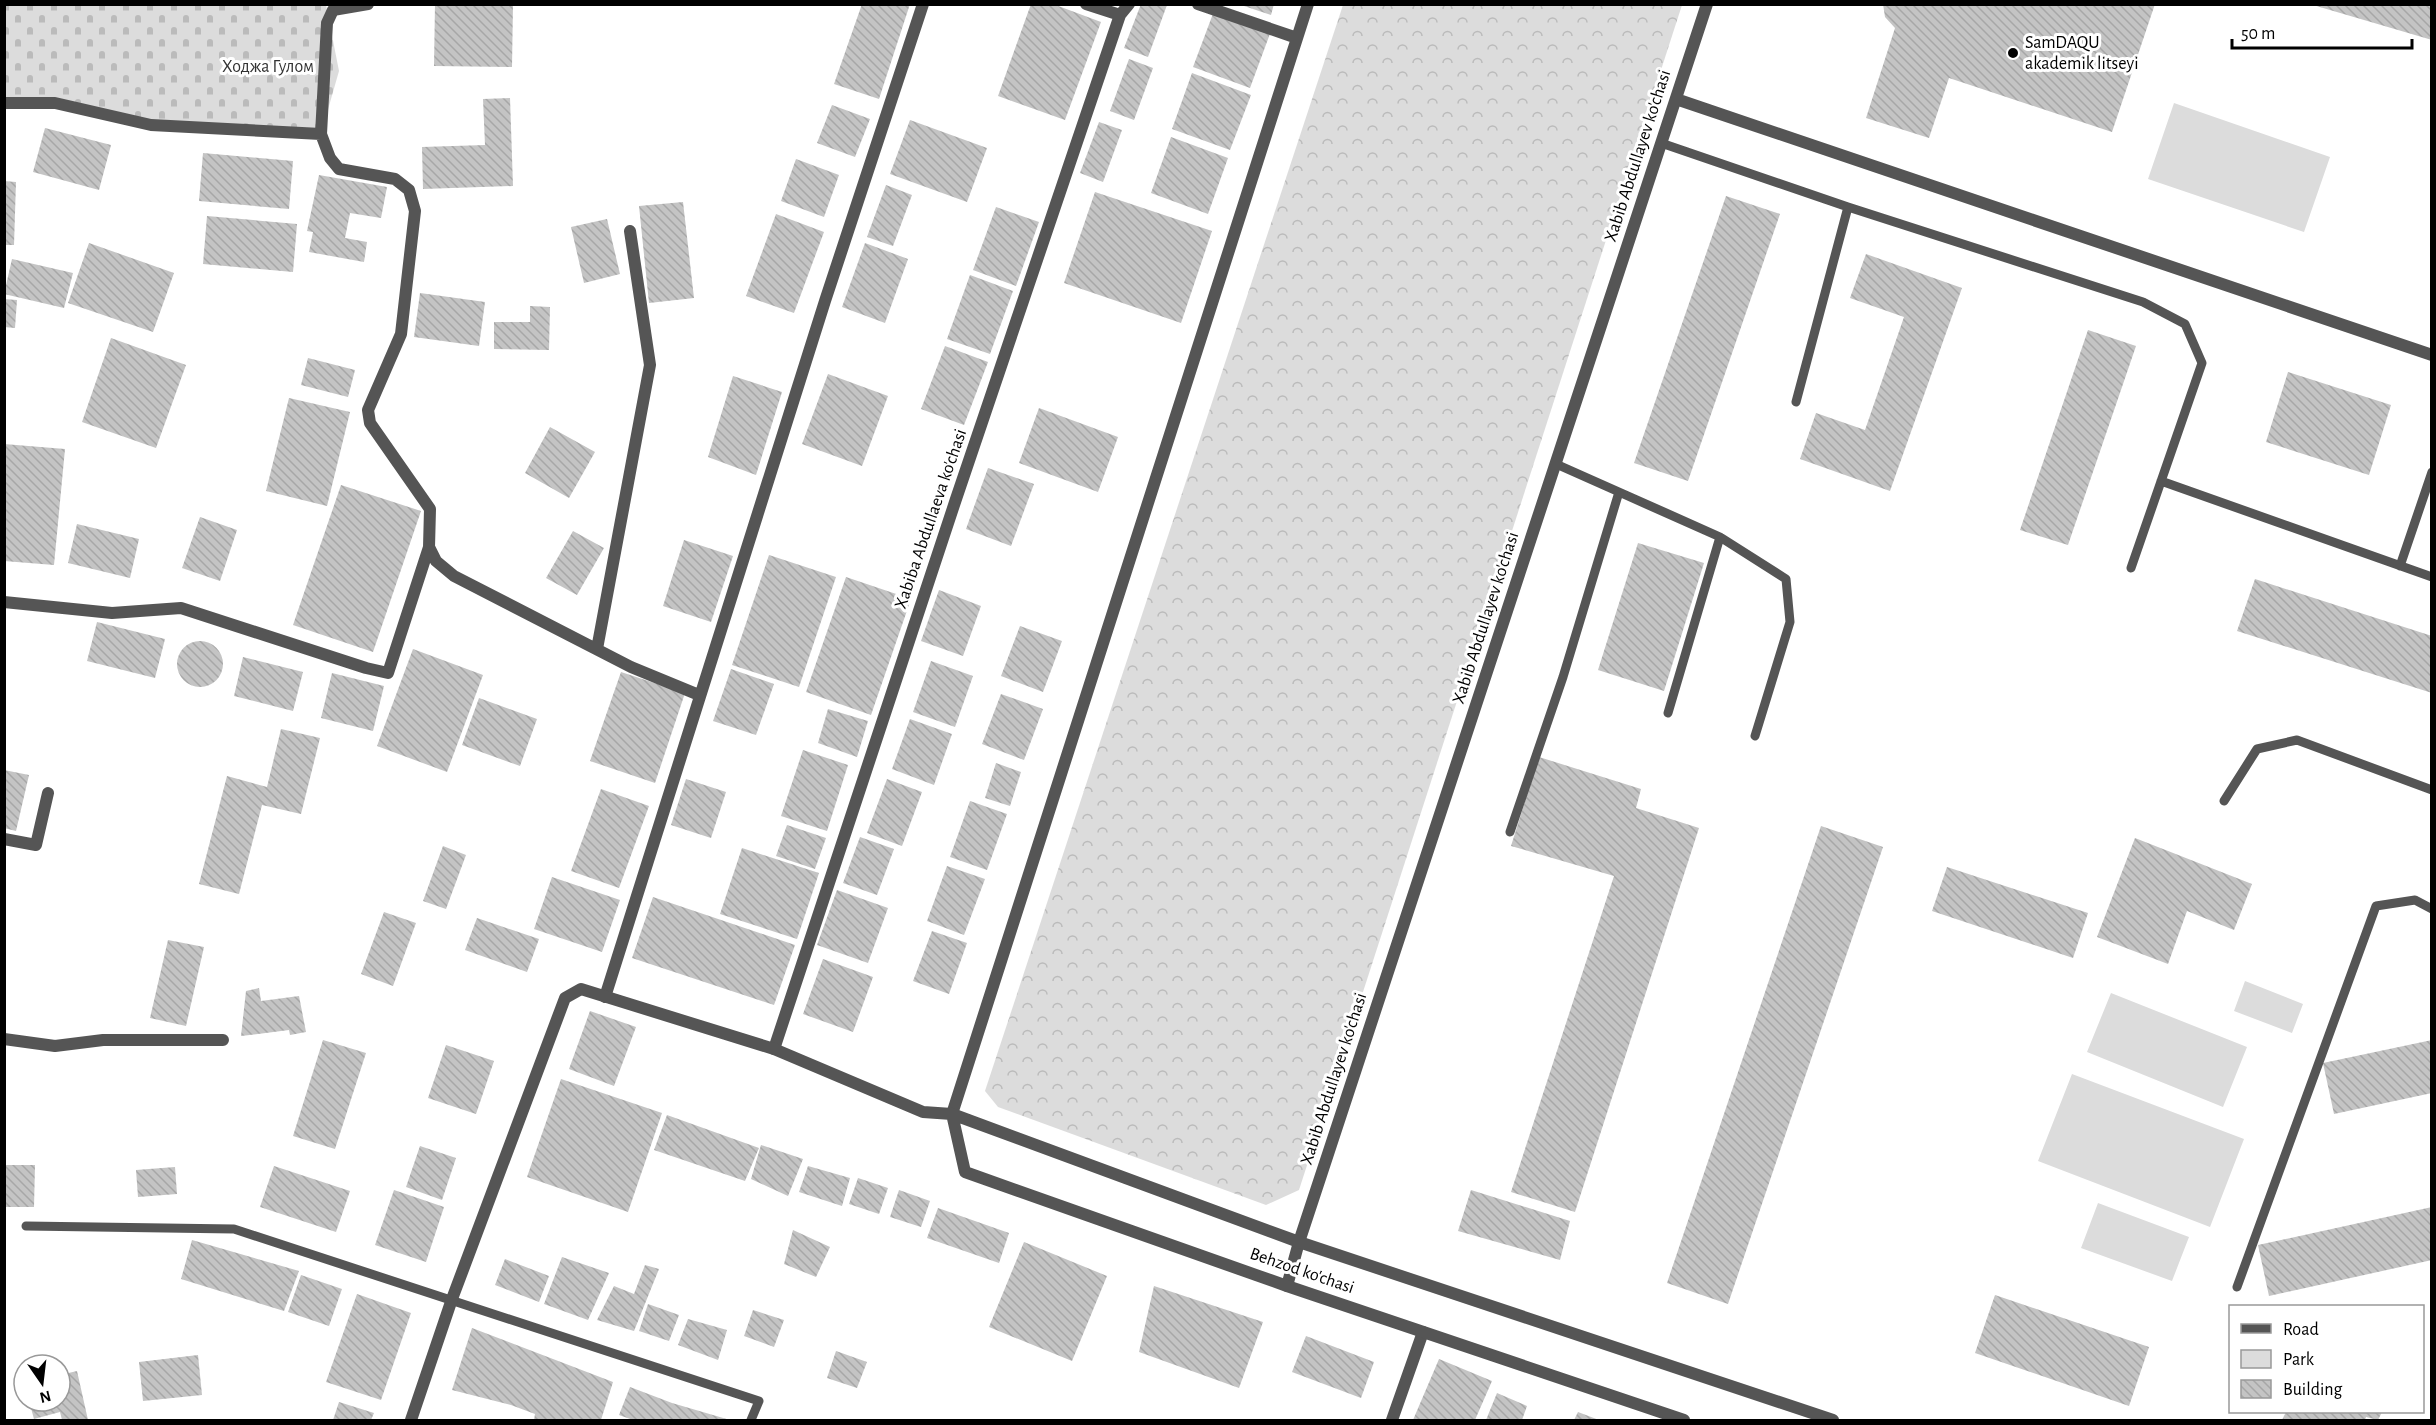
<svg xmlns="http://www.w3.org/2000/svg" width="2436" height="1425" viewBox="0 0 2436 1425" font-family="'Alegreya Sans',sans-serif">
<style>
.green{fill:#dcdcdc}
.forest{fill:url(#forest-crowns)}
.cemetery{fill:url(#cemetery-stones)}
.building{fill:url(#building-back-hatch)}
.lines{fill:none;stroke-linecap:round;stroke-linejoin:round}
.service{stroke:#555;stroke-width:9}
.minor{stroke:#555;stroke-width:12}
.tertiary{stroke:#555;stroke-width:12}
.poi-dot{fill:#000;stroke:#fff;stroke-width:2}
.labels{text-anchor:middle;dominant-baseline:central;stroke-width:6;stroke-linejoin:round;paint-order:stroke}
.poi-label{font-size:18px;fill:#000;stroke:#fff;text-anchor:start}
.park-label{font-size:18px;fill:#333;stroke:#fff}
.street-label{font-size:18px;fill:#000;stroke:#fff}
</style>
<defs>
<pattern id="forest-crowns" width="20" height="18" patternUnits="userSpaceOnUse" patternTransform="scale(1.5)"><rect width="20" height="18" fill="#dcdcdc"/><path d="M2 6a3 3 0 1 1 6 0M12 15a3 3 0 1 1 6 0" fill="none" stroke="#bbb"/></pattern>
<pattern id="cemetery-stones" width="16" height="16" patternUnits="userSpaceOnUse" patternTransform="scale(1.5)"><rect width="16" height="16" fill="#dcdcdc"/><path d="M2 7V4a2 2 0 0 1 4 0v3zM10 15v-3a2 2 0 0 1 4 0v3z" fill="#bbb"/></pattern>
<pattern id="building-back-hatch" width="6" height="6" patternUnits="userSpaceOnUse" patternTransform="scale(1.5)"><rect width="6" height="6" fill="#c4c4c4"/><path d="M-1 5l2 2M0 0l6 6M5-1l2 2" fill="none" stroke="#a7a7a7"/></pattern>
</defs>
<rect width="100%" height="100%" fill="#fff"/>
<!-- green -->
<path class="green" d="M 2174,103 L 2330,157 L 2304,232 L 2148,179 Z
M 2245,981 L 2303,1004 L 2292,1033 L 2234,1011 Z
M 2111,993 L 2247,1047 L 2223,1107 L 2087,1052 Z
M 2072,1074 L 2244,1139 L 2210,1227 L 2038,1161 Z
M 2098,1203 L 2189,1237 L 2172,1281 L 2081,1248 Z"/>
<!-- forest -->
<path class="forest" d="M 1343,5 L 1682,5 L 1299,1190 L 1266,1205 L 998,1107 L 985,1091 Z"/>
<!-- cemetery -->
<path class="cemetery" d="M 4,5 L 329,5 L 326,5 L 339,71 L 321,134 L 142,123 L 29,103 L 5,103 Z"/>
<!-- building -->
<path class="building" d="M 435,4 L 513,4 L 512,67 L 434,66 Z
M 862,4 L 910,4 L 879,99 L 834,84 Z
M 1031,4 L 1053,4 L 1101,22 L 1065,120 L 998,96 Z
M 1141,4 L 1167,5 L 1148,57 L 1124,48 Z
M 1238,4 L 1274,4 L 1271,15 Z
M 1883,4 L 2155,4 L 2112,132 L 1949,78 L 1929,138 L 1866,118 L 1895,28 L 1885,17 Z
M 2313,4 L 2432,4 L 2432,40 L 2313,5 Z
M 1214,11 L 1271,31 L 1250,88 L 1193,67 Z
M 1129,59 L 1153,68 L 1134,120 L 1110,111 Z
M 1192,73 L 1251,95 L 1230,150 L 1172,129 Z
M 510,98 L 513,186 L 423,189 L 422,147 L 485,145 L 483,99 Z
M 832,105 L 870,119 L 855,157 L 817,143 Z
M 910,120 L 987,148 L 967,202 L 890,174 Z
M 1099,122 L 1122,130 L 1103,182 L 1080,173 Z
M 45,128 L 111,145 L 99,190 L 33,172 Z
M 1171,137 L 1228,158 L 1208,214 L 1151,193 Z
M 203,153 L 293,161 L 289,209 L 199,201 Z
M 796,159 L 839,175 L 824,217 L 781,201 Z
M 319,175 L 387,187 L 381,218 L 350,213 L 345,238 L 367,242 L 364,262 L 309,252 L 313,232 L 307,231 Z
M 4,181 L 16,182 L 14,245 L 4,245 Z
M 886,185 L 912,195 L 893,246 L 867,237 Z
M 1095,192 L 1212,231 L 1181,323 L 1064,283 Z
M 1726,196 L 1780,214 L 1688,481 L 1634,463 Z
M 683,202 L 694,298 L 649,303 L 639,206 Z
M 996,207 L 1039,222 L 1016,286 L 973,270 Z
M 776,214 L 824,232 L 794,313 L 746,296 Z
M 207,216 L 297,224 L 293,272 L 203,264 Z
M 607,219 L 620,274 L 584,283 L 571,227 Z
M 89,243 L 174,273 L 153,332 L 68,303 Z
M 865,243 L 908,259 L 885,323 L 842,307 Z
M 1866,254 L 1962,288 L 1890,491 L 1800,459 L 1816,413 L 1865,430 L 1904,317 L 1850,298 Z
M 12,259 L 73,273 L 64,308 L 4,294 Z
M 970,275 L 1013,291 L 990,354 L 947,339 Z
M 420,293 L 485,302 L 479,346 L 414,337 Z
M 4,299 L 17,300 L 15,328 L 4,327 Z
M 530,306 L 550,307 L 549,350 L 494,349 L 494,322 L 530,322 Z
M 2088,330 L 2136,346 L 2068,545 L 2020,530 Z
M 111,338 L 186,365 L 156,448 L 82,422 Z
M 945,346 L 988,362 L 964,425 L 921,409 Z
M 308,358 L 355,370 L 348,397 L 301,385 Z
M 2288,372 L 2391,405 L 2369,475 L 2266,442 Z
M 828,374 L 888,396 L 862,466 L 802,444 Z
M 733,376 L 782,392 L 756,475 L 708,457 Z
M 289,398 L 350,412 L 327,506 L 266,491 Z
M 1039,408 L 1118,437 L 1098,492 L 1019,463 Z
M 550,427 L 595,452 L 569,498 L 525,473 Z
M 4,444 L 65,449 L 54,565 L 4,561 Z
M 988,468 L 1034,484 L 1011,546 L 966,529 Z
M 341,485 L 421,511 L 373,652 L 293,625 Z
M 200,517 L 237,530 L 220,581 L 182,568 Z
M 77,524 L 139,539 L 130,578 L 68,563 Z
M 573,531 L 604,548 L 577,595 L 546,578 Z
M 684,540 L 733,556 L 711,622 L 663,606 Z
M 1638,543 L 1704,563 L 1664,691 L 1598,670 Z
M 769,555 L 836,577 L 799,687 L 732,665 Z
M 846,577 L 911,599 L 871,715 L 806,692 Z
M 2255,579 L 2432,636 L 2432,693 L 2237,631 Z
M 939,590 L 981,606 L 963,656 L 921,641 Z
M 97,622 L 165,639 L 155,678 L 87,661 Z
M 1020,626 L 1062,641 L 1043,692 L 1001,676 Z
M177 664a23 23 0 1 1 46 0a23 23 0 1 1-46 0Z
M 413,649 L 483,675 L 447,772 L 377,746 Z
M 243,657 L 303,672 L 293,711 L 234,696 Z
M 931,661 L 973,676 L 955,727 L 913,712 Z
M 731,669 L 774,684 L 756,735 L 713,721 Z
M 621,672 L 685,693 L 655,783 L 590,761 Z
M 332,673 L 384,686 L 373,731 L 321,718 Z
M 1001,694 L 1043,709 L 1024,760 L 982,744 Z
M 479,698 L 537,719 L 520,766 L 462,745 Z
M 828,709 L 868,721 L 857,757 L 818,743 Z
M 910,719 L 952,734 L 934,785 L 892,769 Z
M 281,729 L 320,738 L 301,814 L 262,805 L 239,894 L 199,884 L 227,776 L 267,787 Z
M 803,750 L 848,765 L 827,831 L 781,816 Z
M 1539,757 L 1641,789 L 1636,808 L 1699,828 L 1575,1212 L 1511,1192 L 1614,876 L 1511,846 Z
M 996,763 L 1021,772 L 1010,806 L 985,798 Z
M 4,770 L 29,775 L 16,831 L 4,828 Z
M 686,779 L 726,792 L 711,838 L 671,825 Z
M 887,779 L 922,792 L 902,846 L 867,833 Z
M 601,789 L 649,806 L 619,888 L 571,871 Z
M 970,801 L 1007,814 L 987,870 L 950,857 Z
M 787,825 L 826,838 L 815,869 L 776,856 Z
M 1821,826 L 1883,847 L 1728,1304 L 1667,1283 Z
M 860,837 L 894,849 L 877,895 L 843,883 Z
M 2135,838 L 2252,884 L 2234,930 L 2187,911 L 2168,964 L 2097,937 Z
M 443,846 L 466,855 L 446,909 L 423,901 Z
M 742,848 L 819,873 L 797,939 L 720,914 Z
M 947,866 L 985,879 L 964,935 L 927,921 Z
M 1947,867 L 2088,913 L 2073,958 L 1932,911 Z
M 552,877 L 620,900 L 602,952 L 534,929 Z
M 837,890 L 888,908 L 868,963 L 817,945 Z
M 653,897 L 795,945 L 774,1005 L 632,958 Z
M 384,912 L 416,923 L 393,986 L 361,974 Z
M 477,918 L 539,939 L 527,972 L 465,950 Z
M 932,931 L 967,943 L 949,994 L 913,981 Z
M 168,940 L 204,947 L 186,1026 L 150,1018 Z
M 823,959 L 873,977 L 853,1032 L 803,1014 Z
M 259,988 L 261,1001 L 299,996 L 306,1032 L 290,1035 L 289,1030 L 241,1036 L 246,991 Z
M 590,1011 L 636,1027 L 614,1086 L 569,1069 Z
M 323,1040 L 366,1053 L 335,1149 L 293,1136 Z
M 2432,1040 L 2432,1093 L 2334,1114 L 2323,1063 Z
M 446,1045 L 494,1061 L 476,1114 L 428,1098 Z
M 561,1079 L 662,1113 L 628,1212 L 527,1177 Z
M 667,1115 L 759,1148 L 745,1181 L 654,1150 Z
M 761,1145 L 803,1159 L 788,1196 L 751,1179 Z
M 420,1146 L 456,1158 L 442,1200 L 406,1187 Z
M 4,1165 L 35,1165 L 34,1207 L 4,1207 Z
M 274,1166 L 350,1191 L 336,1232 L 260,1207 Z
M 808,1166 L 850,1178 L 842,1206 L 799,1192 Z
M 175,1167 L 177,1194 L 138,1197 L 136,1170 Z
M 858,1178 L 888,1188 L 879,1214 L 849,1204 Z
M 394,1190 L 444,1207 L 426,1262 L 375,1245 Z
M 899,1190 L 930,1201 L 921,1227 L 890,1217 Z
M 1471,1190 L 1570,1221 L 1560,1260 L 1458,1231 Z
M 2432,1207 L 2432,1260 L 2269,1296 L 2258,1245 Z
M 938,1208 L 1009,1233 L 999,1263 L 927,1238 Z
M 793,1230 L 830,1247 L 816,1277 L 784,1264 Z
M 192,1240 L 299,1271 L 284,1311 L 181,1279 Z
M 1024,1242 L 1107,1276 L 1072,1361 L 989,1327 Z
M 562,1257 L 609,1273 L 588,1320 L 544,1304 Z
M 505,1259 L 549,1276 L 539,1302 L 495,1285 Z
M 645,1265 L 659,1269 L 634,1331 L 597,1320 L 614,1286 L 634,1294 Z
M 301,1275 L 342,1289 L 329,1326 L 288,1312 Z
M 1154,1286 L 1263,1322 L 1239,1388 L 1139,1352 Z
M 357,1294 L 411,1313 L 381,1400 L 326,1382 Z
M 1995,1295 L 2149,1347 L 2129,1406 L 1975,1353 Z
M 648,1304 L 679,1315 L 669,1341 L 639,1331 Z
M 753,1310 L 784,1320 L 774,1347 L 744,1336 Z
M 688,1319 L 727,1330 L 718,1360 L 678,1345 Z
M 472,1328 L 613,1382 L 601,1420 L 534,1420 L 535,1414 L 511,1405 L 452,1390 Z
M 1306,1336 L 1374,1362 L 1361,1398 L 1292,1372 Z
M 836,1351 L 867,1362 L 857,1388 L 827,1378 Z
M 198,1355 L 202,1395 L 143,1401 L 139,1362 Z
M 1439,1359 L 1492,1381 L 1475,1420 L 1413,1420 Z
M 77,1371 L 88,1420 L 62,1420 L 60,1412 L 34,1419 L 29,1401 L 60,1401 L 60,1375 Z
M 630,1387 L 672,1403 L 730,1420 L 633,1420 L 619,1415 Z
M 1497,1393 L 1527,1406 L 1522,1420 L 1486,1420 Z
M 339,1402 L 374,1413 L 371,1420 L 333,1420 Z
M 1578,1412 L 1599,1420 L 1574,1420 Z
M 2286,1412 L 2382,1412 L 2378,1420 L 2366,1417 L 2365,1420 L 2282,1420 Z"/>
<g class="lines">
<!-- service -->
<path class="service" d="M 1661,143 L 1848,207 L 2143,302 L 2185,324 L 2202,363 L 2131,568
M 1796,402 L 1848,207
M 2161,481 L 2432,577
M 1619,492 L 1720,537 L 1786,579 L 1790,622 L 1755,736
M 2400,566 L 2432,472
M 1668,713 L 1720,537
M 2224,801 L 2257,749 L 2297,740 L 2432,790
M 1510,832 L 1563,677 L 1619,492 L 1556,464
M 26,1226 L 234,1229 L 759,1401 L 751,1420
M 2237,1287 L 2376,906 L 2415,900 L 2432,909"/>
<!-- minor -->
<path class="minor" d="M 368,4 L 333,10 L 327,23 L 321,134 L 330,158 L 339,169 L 395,179 L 409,190 L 415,211 L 401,334 L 368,410 L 370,423 L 430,509 L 429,547 L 436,561 L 454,576 L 631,667 L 699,695
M 1086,4 L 1120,15
M 1198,4 L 1297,38
M 1676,99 L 2432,355
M 4,103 L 55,103 L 151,125 L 321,134
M 4,602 L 112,613 L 181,608 L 366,668 L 388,673 L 429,547
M 597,649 L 650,365 L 630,231
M 4,839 L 36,845 L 48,793
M 605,997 L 825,301 L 923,4
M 4,1039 L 55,1046 L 103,1040 L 223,1040
M 774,1049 L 956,499 L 1120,15 L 1129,4
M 952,1114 L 1308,4
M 1287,1286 L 1299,1242 L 1707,4
M 1392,1420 L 1423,1332"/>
<!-- tertiary -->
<path class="tertiary" d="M 952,1114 L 965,1172 L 1287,1286 L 1684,1420
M 411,1420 L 452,1299 L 565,998 L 581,989 L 774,1049 L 923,1112 L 952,1114 L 1299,1242 L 1833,1420"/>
</g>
<!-- markers -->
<circle class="poi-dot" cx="2013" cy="53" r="6"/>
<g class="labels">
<!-- poi labels -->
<g class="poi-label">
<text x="2025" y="43">SamDAQU<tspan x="2025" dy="21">akademik litseyi</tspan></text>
</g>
<!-- park labels -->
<g class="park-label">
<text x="268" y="67">Ходжа Гулом</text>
</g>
<!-- street labels -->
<g class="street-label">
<text transform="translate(1638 156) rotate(-72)">Xabib Abdullayev ko'chasi</text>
<text transform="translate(931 519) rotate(-71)">Xabiba Abdullaeva ko'chasi</text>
<text transform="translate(1486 618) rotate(-72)">Xabib Abdullayev ko'chasi</text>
<text transform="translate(1334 1079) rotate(-72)">Xabib Abdullayev ko'chasi</text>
<text transform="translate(1302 1271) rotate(19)">Behzod ko'chasi</text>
</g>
</g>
<!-- border -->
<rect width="2436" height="1425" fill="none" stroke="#000000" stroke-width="12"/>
<!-- legend -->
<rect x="2229" y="1305" width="195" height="108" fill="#ffffff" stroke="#999999" stroke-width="1.5"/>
<rect x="2241" y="1324" width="30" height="9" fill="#555555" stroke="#999999" stroke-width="1.5"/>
<text x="2283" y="1335" font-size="18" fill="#000000">Road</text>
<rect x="2241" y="1350" width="30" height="18" fill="#dcdcdc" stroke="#999999" stroke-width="1.5"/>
<text x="2283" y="1365" font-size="18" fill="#000000">Park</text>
<rect x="2241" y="1380" width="30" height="18" fill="url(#building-back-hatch)" stroke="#999999" stroke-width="1.5"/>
<text x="2283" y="1395" font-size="18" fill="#000000">Building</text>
<!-- north arrow -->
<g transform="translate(42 1383) rotate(166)"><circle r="28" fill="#ffffff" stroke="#999999" stroke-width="1.5"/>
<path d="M0-4.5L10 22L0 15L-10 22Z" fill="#000000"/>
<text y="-9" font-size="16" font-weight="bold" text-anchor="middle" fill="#000000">N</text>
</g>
<!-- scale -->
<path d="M2232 39v9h180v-9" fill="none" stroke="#000000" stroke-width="3"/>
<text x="2241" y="39" font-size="18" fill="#000000" stroke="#ffffff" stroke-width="4.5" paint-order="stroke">50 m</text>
</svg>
